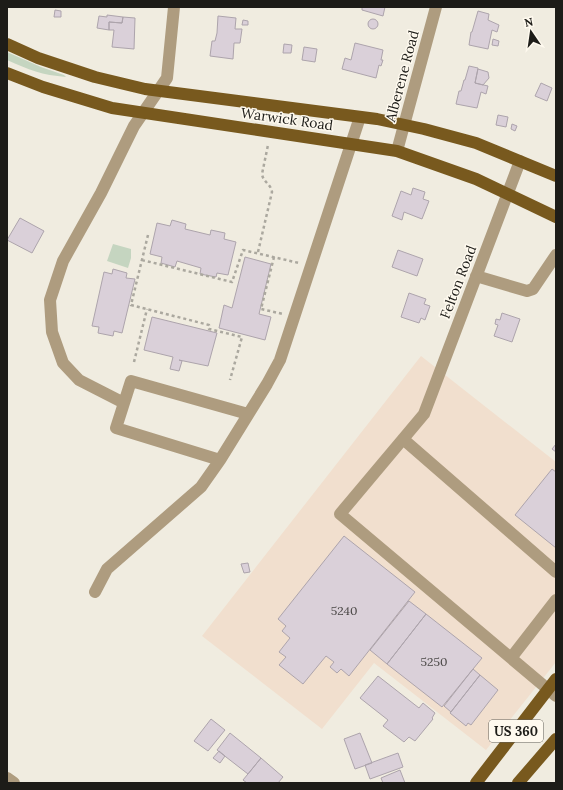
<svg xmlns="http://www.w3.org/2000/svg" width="563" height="790" viewBox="0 0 563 790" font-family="Lora,serif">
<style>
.commercial{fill:#f1dfce}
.green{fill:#c5d5c0}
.building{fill:#dad0d9;stroke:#ada4ac}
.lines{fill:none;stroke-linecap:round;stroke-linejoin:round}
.path{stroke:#aba89f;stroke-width:2.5;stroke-dasharray:3 3;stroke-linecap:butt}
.minor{stroke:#ae9c7f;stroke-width:12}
.major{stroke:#78591e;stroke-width:12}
.labels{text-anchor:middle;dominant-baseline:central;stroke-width:3;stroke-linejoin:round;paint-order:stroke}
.number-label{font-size:12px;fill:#4c4948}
.shield{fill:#fef9ee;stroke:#605e58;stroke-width:1}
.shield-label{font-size:13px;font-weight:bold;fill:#1d1c18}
.street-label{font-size:14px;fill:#1d1c18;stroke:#fef9ee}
</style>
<rect width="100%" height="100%" fill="#f0ece0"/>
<!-- commercial -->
<path class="commercial" d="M 421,356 L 556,462 L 556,662 L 486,750 L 374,663 L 322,729 L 202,636 Z"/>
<!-- green -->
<path class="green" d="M 7,52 L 41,67 L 64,75 L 66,77 C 42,75 29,70 7,60 Z
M 113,244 L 131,249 L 131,258 L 128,268 L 107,261 Z"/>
<!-- building -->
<path class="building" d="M 362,7 L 385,7 L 383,16 L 362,10 Z
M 55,10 L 61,11 L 61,17 L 54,17 Z
M 478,11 L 489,14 L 488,20 L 499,25 L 497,32 L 492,30 L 488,49 L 469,45 L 471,32 L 472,32 Z
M 107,15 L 123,17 L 122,23 L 109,22 L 109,30 L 97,28 L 99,16 L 107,17 Z
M 218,16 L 236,18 L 235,29 L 242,29 L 240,43 L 234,43 L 233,59 L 210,56 L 212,41 L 215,41 L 217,33 Z
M 123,17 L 135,18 L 134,49 L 112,47 L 114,30 L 109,30 L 109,22 L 122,23 Z
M368 24a5 5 0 1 1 10 0a5 5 0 1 1-10 0Z
M 243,20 L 248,21 L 248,25 L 242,25 Z
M 493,39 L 499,41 L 498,46 L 492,45 Z
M 355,43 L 383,50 L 381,60 L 383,60 L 381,66 L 379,65 L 376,78 L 342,69 L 345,58 L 351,60 Z
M 284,44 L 292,45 L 291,53 L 283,53 Z
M 304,47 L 317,49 L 315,62 L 302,60 Z
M 469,66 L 478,68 L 475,83 L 488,86 L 486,94 L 481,92 L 477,108 L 456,104 L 459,91 L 461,91 L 464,80 L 465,80 Z
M 478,69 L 488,72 L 489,78 L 483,85 L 475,83 Z
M 541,83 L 552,88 L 547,101 L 535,96 Z
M 498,115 L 508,117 L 506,127 L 496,125 Z
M 512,124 L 517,126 L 515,131 L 511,129 Z
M 413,188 L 425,192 L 423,199 L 429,201 L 422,219 L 404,212 L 402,220 L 392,216 L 401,191 L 411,195 Z
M 20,218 L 44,231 L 32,253 L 7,240 Z
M 172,220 L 186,224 L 185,229 L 210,235 L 211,230 L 225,233 L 224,239 L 236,242 L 228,275 L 217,273 L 216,277 L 200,274 L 201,268 L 177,261 L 175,267 L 161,263 L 162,257 L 150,254 L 157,223 L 170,226 Z
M 398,250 L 423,259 L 417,276 L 392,267 Z
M 245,257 L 271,264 L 259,314 L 271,317 L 265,340 L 219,328 L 224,305 L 232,308 Z
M 113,269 L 127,273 L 126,278 L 135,279 L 122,333 L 114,331 L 113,336 L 98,333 L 99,327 L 92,326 L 104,272 L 112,274 Z
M 409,293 L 426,299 L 424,304 L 430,306 L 425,320 L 421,318 L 419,323 L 401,317 Z
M 502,313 L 520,319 L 512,342 L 494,336 L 498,325 L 495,324 L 496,319 L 500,320 Z
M 152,317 L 217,333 L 208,366 L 179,360 L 182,361 L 179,371 L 170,369 L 173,357 L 144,350 Z
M 556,444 L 556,452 L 552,449 Z
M 552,469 L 556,472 L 556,548 L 515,515 Z
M 344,536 L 415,592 L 349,676 L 341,669 L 337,673 L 330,667 L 334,662 L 326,656 L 303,684 L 279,665 L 286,657 L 279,652 L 290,638 L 282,631 L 286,626 L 278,619 Z
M 248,563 L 250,572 L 244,573 L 241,564 Z
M 409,601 L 426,614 L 387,664 L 370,650 Z
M 426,614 L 482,658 L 442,707 L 387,664 Z
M 473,669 L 480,675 L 451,712 L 444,706 Z
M 480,675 L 498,690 L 471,725 L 468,723 L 466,726 L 450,713 Z
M 378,676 L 419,708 L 423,703 L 435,713 L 432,718 L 433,719 L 415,741 L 409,737 L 404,742 L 383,726 L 388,720 L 360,698 Z
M 211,719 L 225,730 L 208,751 L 194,741 Z
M 230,733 L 261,758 L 248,774 L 217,750 Z
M 360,733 L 372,763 L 355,769 L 344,739 Z
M 219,751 L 225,756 L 220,763 L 213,758 Z
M 398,753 L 403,767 L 370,779 L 365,765 Z
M 261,758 L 283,777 L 278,783 L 247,783 L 243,780 Z
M 400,770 L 405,783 L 383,783 L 381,778 Z"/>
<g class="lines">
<!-- path -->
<path class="path" d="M 148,235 L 131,305 L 209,325 L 209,329 L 242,337 L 230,380
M 258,252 L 272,192 C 271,184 263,182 262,174 L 268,145
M 274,257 L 261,309 L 283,314
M 142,260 L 232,282 L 243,250 L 299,263
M 134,362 L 147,309"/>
<!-- minor -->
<path class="minor" d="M 174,7 L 167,78 L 134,126 L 101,193 L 63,261 L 50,300 L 52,332 L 63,363 L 79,380 L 124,403 L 116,428 L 220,460 L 267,384 L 280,360 L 360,117
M 397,151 L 436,7
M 520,161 L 424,414 L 340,514 L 556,696
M 476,276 L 527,291 L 533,289 L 556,255
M 124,403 L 131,381 L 248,414
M 403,439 L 556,572
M 95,592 L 107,569 L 201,487 L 220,460
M 511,658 L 556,600
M 7,778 L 14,783"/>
<!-- major -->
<path class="major" d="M 7,44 L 38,58 L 95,77 L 145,89 L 377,119 L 424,129 L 476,143 L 556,176
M 7,73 L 43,87 L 112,108 L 397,151 L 476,179 L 556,217
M 476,783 L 556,679
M 518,783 L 556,739"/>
</g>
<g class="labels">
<!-- number labels -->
<g class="number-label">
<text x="344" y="610">5240</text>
<text x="434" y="661">5250</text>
</g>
<!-- shield labels -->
<rect class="shield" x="489" y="720" width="54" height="22" rx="3"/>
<g class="shield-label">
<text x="516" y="731">US 360</text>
</g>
<!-- street labels -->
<g class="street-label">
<text transform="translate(402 76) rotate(-75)">Alberene Road</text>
<text transform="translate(287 119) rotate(8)">Warwick Road</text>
<text transform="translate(458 282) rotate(-69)">Felton Road</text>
</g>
</g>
<!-- border -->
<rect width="563" height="790" fill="none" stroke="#1d1c18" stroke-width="16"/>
<!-- north arrow -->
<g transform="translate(531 32) rotate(347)" stroke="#fef9ee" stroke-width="3" paint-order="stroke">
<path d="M0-3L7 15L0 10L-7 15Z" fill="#1d1c18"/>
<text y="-6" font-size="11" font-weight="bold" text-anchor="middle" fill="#1d1c18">N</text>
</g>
</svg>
